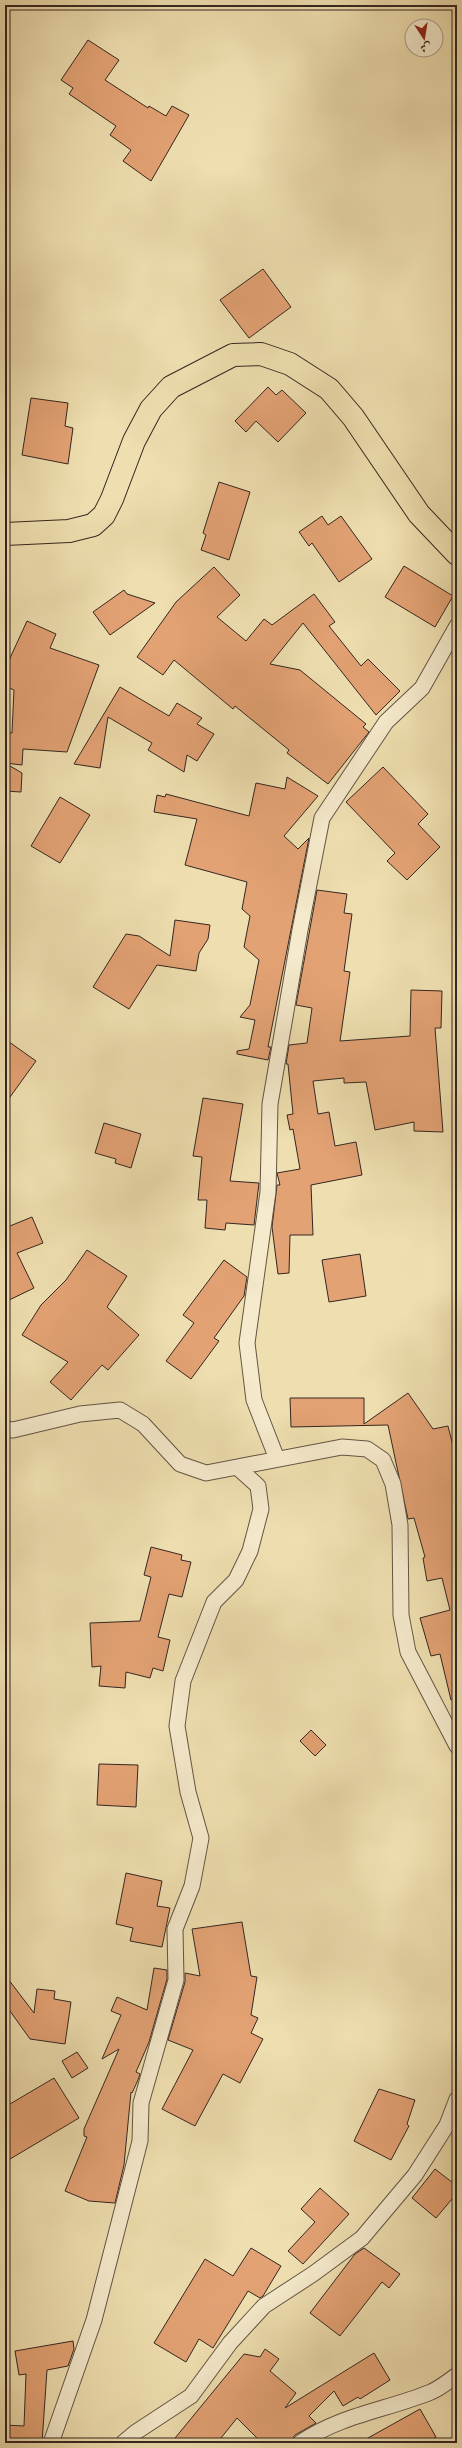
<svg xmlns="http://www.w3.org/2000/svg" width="462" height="2448" viewBox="0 0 462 2448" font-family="Cardo,Amiri,serif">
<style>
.building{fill:#e3a274;stroke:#342620}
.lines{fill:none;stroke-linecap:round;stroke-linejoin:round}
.minor-casing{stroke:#635444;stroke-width:17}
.primary-casing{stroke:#342620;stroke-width:24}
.minor{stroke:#f5eacc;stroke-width:15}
.primary{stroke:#efdfb0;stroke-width:22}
</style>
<rect width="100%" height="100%" fill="#efdfb0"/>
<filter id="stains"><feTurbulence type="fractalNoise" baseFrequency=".005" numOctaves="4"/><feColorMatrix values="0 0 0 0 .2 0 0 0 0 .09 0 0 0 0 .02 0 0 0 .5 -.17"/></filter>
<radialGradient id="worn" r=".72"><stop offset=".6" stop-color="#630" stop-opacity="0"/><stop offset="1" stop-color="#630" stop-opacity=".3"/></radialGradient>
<!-- building -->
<path class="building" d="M 88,40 L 119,60 L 105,80 L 148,108 L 149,106 L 166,116 L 172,106 L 189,115 L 151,181 L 123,161 L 131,150 L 110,135 L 116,126 L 69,94 L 73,88 L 61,80 Z
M 263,269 L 291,307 L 249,338 L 220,300 Z
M 268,387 L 276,395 L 282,390 L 306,413 L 278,442 L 256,421 L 246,432 L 235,421 Z
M 31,398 L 68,403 L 65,426 L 73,428 L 68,464 L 22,455 Z
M 219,482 L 250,492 L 229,560 L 201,550 L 206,535 L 203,533 Z
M 322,516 L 328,525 L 341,516 L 372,559 L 339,582 L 312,543 L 309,546 L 299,532 Z
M 404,566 L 453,596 L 435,627 L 385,597 Z
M 214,567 L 240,595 L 217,617 L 246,641 L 264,619 L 272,625 L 314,594 L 335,622 L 329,626 L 361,666 L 368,659 L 400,691 L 376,715 L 303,623 L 270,664 L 300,670 L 366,724 L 363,727 L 369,732 L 328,784 L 287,753 L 289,750 L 235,706 L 233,709 L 174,660 L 163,675 L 137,657 L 176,602 Z
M 124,590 L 127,594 L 155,603 L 110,635 L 93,612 Z
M 27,621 L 56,634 L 50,648 L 99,665 L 67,752 L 23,749 L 22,765 L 5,763 L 22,773 L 21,792 L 5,791 L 5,732 L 12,733 L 14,690 L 5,686 L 5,669 Z
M 120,687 L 169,716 L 177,703 L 202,718 L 197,724 L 214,734 L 197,761 L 187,755 L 184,772 L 148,750 L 152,743 L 108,717 L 100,768 L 74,764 Z
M 383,767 L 428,814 L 418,824 L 440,847 L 407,880 L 387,861 L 395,853 L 346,802 Z
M 287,777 L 318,796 L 284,836 L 298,849 L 309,838 L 268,1047 L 271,1047 L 268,1060 L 237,1054 L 237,1051 L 249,1049 L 255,1020 L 240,1017 L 250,1005 L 259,960 L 244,947 L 250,916 L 242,909 L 247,882 L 185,865 L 197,819 L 154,812 L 157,795 L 165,797 L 166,794 L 249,816 L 256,783 L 285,789 Z
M 60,797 L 90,815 L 60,863 L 31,846 Z
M 317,890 L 347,894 L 344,913 L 352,914 L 344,971 L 350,972 L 340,1041 L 410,1036 L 411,990 L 442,991 L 441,1028 L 435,1028 L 443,1132 L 414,1131 L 414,1122 L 375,1130 L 366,1082 L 344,1083 L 344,1078 L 313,1081 L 318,1114 L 329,1112 L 335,1146 L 356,1142 L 362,1175 L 311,1185 L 313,1235 L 290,1235 L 289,1273 L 278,1274 L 272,1227 L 277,1185 L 280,1185 L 277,1173 L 300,1169 L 293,1129 L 290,1130 L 287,1115 L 293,1114 L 288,1064 L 286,1064 L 289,1045 L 307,1043 L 312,1008 L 296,1005 Z
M 175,920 L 210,925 L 208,939 L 199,953 L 196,971 L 157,965 L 129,1009 L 93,987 L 126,934 L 139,936 L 170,956 Z
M 5,1039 L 36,1061 L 5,1104 Z
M 203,1098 L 243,1104 L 230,1181 L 259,1183 L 254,1225 L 226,1223 L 225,1230 L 205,1228 L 207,1200 L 198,1200 L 202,1157 L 193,1156 Z
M 104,1123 L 141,1134 L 131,1168 L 115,1163 L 116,1159 L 95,1153 Z
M 32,1217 L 43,1243 L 17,1253 L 34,1288 L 5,1302 L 5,1228 Z
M 87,1250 L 127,1276 L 107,1307 L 139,1335 L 108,1370 L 102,1365 L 71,1400 L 50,1382 L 68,1362 L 22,1335 L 41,1305 L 66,1280 Z
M 360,1254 L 366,1296 L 329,1302 L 322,1260 Z
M 224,1260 L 247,1277 L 244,1296 L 214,1338 L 219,1341 L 191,1379 L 166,1361 L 194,1323 L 183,1315 Z
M 408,1393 L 433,1429 L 448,1426 L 453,1446 L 457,1445 L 457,1699 L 451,1700 L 440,1654 L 431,1656 L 420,1618 L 450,1610 L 442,1578 L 427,1581 L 423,1558 L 425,1557 L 414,1518 L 408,1519 L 388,1425 L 291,1427 L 290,1398 L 364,1398 L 364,1424 Z
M 151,1547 L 182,1555 L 181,1560 L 191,1562 L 182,1597 L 169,1594 L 158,1637 L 170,1640 L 163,1671 L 153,1668 L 150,1678 L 126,1672 L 125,1688 L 99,1686 L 101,1666 L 92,1667 L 90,1623 L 140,1621 L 151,1577 L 144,1575 Z
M 311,1730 L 326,1745 L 315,1756 L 300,1741 Z
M 99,1764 L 138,1765 L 136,1807 L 97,1805 Z
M 126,1873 L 162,1881 L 157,1906 L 170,1908 L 162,1947 L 130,1941 L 133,1928 L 116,1924 Z
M 242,1922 L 251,1976 L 257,1977 L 251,2015 L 258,2018 L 251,2033 L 263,2039 L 240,2083 L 223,2074 L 195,2126 L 162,2109 L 193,2050 L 168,2040 L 185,1982 L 185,1973 L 200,1976 L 192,1929 Z
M 154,1968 L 167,1970 L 167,1979 L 149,2042 L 136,2072 L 140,2074 L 138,2080 L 132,2093 L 131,2092 L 124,2165 L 115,2203 L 89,2201 L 65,2191 L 87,2137 L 84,2136 L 84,2129 L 119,2049 L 102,2059 L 121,2015 L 111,2011 L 117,1997 L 147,2010 Z
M 5,1975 L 34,2013 L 37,1989 L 55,1991 L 54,1999 L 71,2002 L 65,2044 L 30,2039 L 5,2004 Z
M 77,2052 L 88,2068 L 72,2078 L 62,2061 Z
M 54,2078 L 79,2118 L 5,2162 L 5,2104 L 10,2104 Z
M 379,2089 L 415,2100 L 407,2124 L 409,2126 L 391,2160 L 354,2141 Z
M 435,2169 L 457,2186 L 457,2193 L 436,2218 L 412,2198 Z
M 320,2188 L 349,2214 L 303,2264 L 288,2251 L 315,2222 L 301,2209 Z
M 251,2248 L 281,2266 L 263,2296 L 260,2298 L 248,2291 L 213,2348 L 199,2339 L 186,2362 L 154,2343 L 205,2259 L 233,2276 Z
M 364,2248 L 400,2274 L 389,2288 L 382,2282 L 340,2336 L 310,2313 L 355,2254 Z
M 73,2341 L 74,2349 L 68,2366 L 47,2370 L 42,2443 L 5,2443 L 5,2425 L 24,2426 L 26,2374 L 19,2375 L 15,2351 Z
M 265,2349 L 279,2359 L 270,2371 L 296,2393 L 285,2408 L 374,2353 L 390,2380 L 360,2399 L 358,2397 L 343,2406 L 334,2391 L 309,2416 L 316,2423 L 295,2435 L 289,2443 L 262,2443 L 237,2418 L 217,2443 L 171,2443 L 244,2354 L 260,2357 Z
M 420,2409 L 436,2437 L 426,2443 L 359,2443 Z"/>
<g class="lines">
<defs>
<path id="minor" d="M 5,1429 L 13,1430 L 80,1414 L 120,1410 L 143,1424 L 180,1464 L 206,1473 L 342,1447 L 367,1449 L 383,1460 L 393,1484 L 400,1525 L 401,1615 L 408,1652 L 457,1746
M 277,1459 L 254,1400 L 247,1343 L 268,1192 L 270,1104 L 300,930 L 322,818 L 386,722 L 422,688 L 457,626
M 51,2443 L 94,2320 L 140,2141 L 141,2103 L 176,1980 L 175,1929 L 192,1886 L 201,1838 L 188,1792 L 177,1726 L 183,1681 L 214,1602 L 236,1580 L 250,1551 L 261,1509 L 258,1486 L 238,1468
M 123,2443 L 136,2432 L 191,2396 L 230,2343 L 264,2306 L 313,2274 L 362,2238 L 415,2175 L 447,2125 L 457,2099
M 300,2443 C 340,2415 387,2410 431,2392 C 440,2388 449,2381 457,2375"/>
<path id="primary" d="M 5,534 L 69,531 L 93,525 L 104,515 L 112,499 L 134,441 L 151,409 L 171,387 L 233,355 L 261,354 L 290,364 L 329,389 L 353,417 L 419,514 L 457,554"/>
</defs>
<!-- minor casing -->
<use href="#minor" class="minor-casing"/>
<!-- primary casing -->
<use href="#primary" class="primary-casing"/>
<!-- minor -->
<use href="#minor" class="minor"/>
<!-- primary -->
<use href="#primary" class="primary"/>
</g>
<!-- margin -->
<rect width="462" height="2448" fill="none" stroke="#efdfb0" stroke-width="20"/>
<rect x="6" y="6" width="450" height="2436" fill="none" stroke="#342620" stroke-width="2"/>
<rect x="10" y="10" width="442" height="2428" fill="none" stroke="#342620"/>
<!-- north arrow -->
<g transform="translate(424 38) rotate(168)"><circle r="19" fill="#f5eacc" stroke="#a89c87"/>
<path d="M0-3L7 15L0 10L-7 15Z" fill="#8f2418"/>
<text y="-6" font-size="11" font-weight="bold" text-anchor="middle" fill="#342620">ش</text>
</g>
<rect width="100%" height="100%" filter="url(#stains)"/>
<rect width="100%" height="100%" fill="url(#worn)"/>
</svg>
